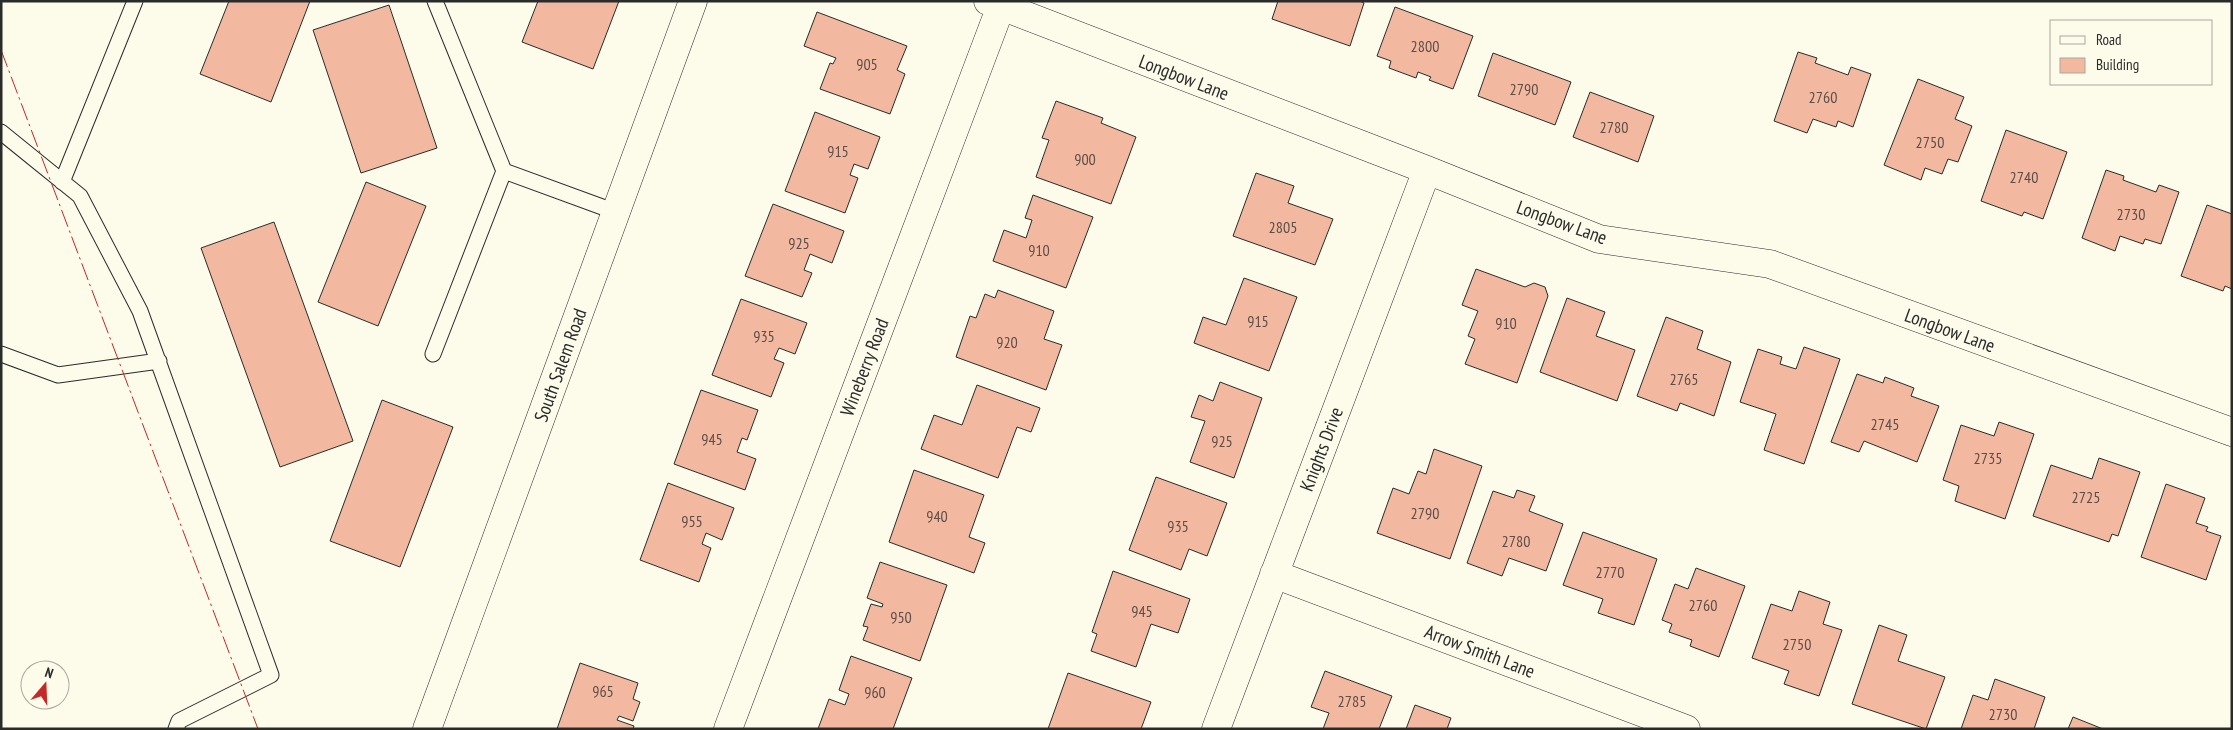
<svg xmlns="http://www.w3.org/2000/svg" width="2233" height="730" viewBox="0 0 2233 730" font-family="'PT Sans Narrow',sans-serif">
<style>
.building{fill:#f2b8a0;stroke:#2b2b2b}
.lines{fill:none;stroke-linecap:round;stroke-linejoin:round}
.lane-casing{stroke:#2b2b2b;stroke-width:17}
.street-casing{stroke:#2b2b2b;stroke-width:29}
.secondary-casing{stroke:#2b2b2b;stroke-width:29}
.lane{stroke:#fdfbea;stroke-width:15}
.street{stroke:#fdfbea;stroke-width:28}
.secondary{stroke:#fdfbea;stroke-width:28}
.power{stroke:#c62828;stroke-width:1;stroke-dasharray:18 4 2.5 4;stroke-linecap:butt}
.labels{text-anchor:middle;dominant-baseline:central;stroke-width:4;stroke-linejoin:round;paint-order:stroke}
.number-label{font-size:16px;fill:#5d4e48}
.street-label{font-size:19px;fill:#2b2b2b;stroke:#fdfbea}
</style>
<rect width="100%" height="100%" fill="#fdfbea"/>
<!-- building -->
<path class="building" d="M 229,1 L 310,1 L 271,102 L 200,74 Z
M 538,1 L 619,1 L 593,69 L 522,42 Z
M 1278,1 L 1360,1 L 1364,3 L 1350,46 L 1272,19 Z
M 389,5 L 437,148 L 361,173 L 313,30 Z
M 1395,7 L 1473,36 L 1453,89 L 1429,80 L 1431,77 L 1418,72 L 1416,78 L 1389,68 L 1391,61 L 1377,56 Z
M 817,12 L 907,46 L 897,70 L 905,74 L 890,114 L 820,89 L 830,63 L 833,64 L 836,58 L 804,46 Z
M 1798,52 L 1817,58 L 1815,63 L 1848,75 L 1851,67 L 1871,74 L 1853,127 L 1838,121 L 1836,127 L 1813,119 L 1807,133 L 1774,121 Z
M 1493,53 L 1571,82 L 1555,125 L 1478,96 Z
M 1918,79 L 1964,97 L 1955,119 L 1972,126 L 1958,162 L 1948,159 L 1942,174 L 1925,168 L 1921,180 L 1884,165 Z
M 1590,92 L 1654,116 L 1638,162 L 1573,137 Z
M 1056,101 L 1103,118 L 1101,123 L 1136,137 L 1111,204 L 1036,177 L 1049,140 L 1042,138 Z
M 815,112 L 880,137 L 868,169 L 854,164 L 850,175 L 858,178 L 845,213 L 785,191 Z
M 2006,130 L 2067,152 L 2043,219 L 2024,212 L 2022,216 L 1981,201 Z
M 2106,170 L 2124,176 L 2123,180 L 2156,192 L 2159,185 L 2179,192 L 2161,244 L 2145,239 L 2143,244 L 2120,236 L 2115,251 L 2082,238 Z
M 1256,173 L 1294,186 L 1288,203 L 1333,219 L 1315,265 L 1233,236 Z
M 366,182 L 426,206 L 378,326 L 318,302 Z
M 1033,195 L 1093,217 L 1066,288 L 993,261 L 1004,230 L 1026,238 L 1032,220 L 1025,218 Z
M 773,204 L 844,231 L 832,263 L 810,254 L 804,270 L 812,273 L 802,297 L 745,276 Z
M 2207,205 L 2232,214 L 2232,289 L 2225,286 L 2223,291 L 2181,276 Z
M 274,222 L 353,441 L 280,467 L 201,248 Z
M 1476,269 L 1525,287 L 1534,283 L 1545,287 L 1548,296 L 1517,383 L 1465,364 L 1475,339 L 1468,336 L 1478,311 L 1462,305 Z
M 1244,278 L 1297,297 L 1269,371 L 1194,343 L 1203,317 L 1226,325 Z
M 998,290 L 1054,311 L 1044,339 L 1062,345 L 1046,390 L 956,357 L 970,316 L 976,318 L 985,294 L 995,298 Z
M 1567,298 L 1605,312 L 1596,336 L 1635,350 L 1617,401 L 1540,372 Z
M 741,299 L 807,323 L 795,354 L 779,348 L 774,359 L 784,363 L 771,397 L 712,375 Z
M 1666,317 L 1703,331 L 1697,349 L 1731,362 L 1714,416 L 1680,403 L 1677,411 L 1637,396 Z
M 1804,347 L 1840,359 L 1804,464 L 1764,450 L 1776,414 L 1740,402 L 1758,349 L 1782,357 L 1780,364 L 1796,369 Z
M 1857,374 L 1883,383 L 1885,377 L 1914,388 L 1911,396 L 1939,406 L 1917,462 L 1864,441 L 1859,452 L 1831,442 Z
M 1220,382 L 1262,398 L 1234,478 L 1190,462 L 1205,421 L 1191,417 L 1199,395 L 1213,401 Z
M 977,385 L 1040,408 L 1031,432 L 1017,427 L 998,478 L 921,449 L 934,415 L 962,425 Z
M 701,390 L 758,410 L 747,440 L 742,438 L 737,452 L 756,459 L 745,490 L 674,464 Z
M 382,400 L 453,427 L 400,567 L 330,541 Z
M 1999,422 L 2034,434 L 2005,519 L 1955,501 L 1959,486 L 1943,480 L 1961,425 L 1994,436 Z
M 1434,449 L 1482,466 L 1450,559 L 1377,533 L 1393,488 L 1409,494 L 1418,471 L 1426,474 Z
M 2099,458 L 2140,472 L 2118,536 L 2112,534 L 2109,542 L 2033,516 L 2051,465 L 2092,479 Z
M 914,470 L 984,495 L 969,537 L 985,543 L 974,573 L 889,542 Z
M 1156,477 L 1227,503 L 1207,556 L 1189,549 L 1181,570 L 1129,550 Z
M 668,483 L 734,508 L 722,540 L 706,533 L 702,544 L 711,548 L 699,582 L 640,560 Z
M 2166,484 L 2205,498 L 2196,523 L 2208,527 L 2206,531 L 2221,536 L 2206,580 L 2141,557 Z
M 1517,490 L 1535,496 L 1529,511 L 1563,524 L 1546,571 L 1509,558 L 1502,576 L 1467,563 L 1493,491 L 1514,498 Z
M 1583,532 L 1657,559 L 1634,625 L 1598,613 L 1603,599 L 1563,585 Z
M 880,562 L 947,585 L 920,661 L 863,640 L 868,627 L 863,626 L 871,604 L 882,607 L 883,604 L 867,598 Z
M 1696,568 L 1745,586 L 1719,657 L 1690,646 L 1692,640 L 1669,632 L 1672,624 L 1662,620 L 1675,584 L 1688,589 Z
M 1113,571 L 1190,599 L 1178,633 L 1151,624 L 1136,667 L 1091,651 L 1097,634 L 1092,632 Z
M 1799,591 L 1830,602 L 1823,624 L 1842,630 L 1819,696 L 1784,684 L 1789,671 L 1752,658 L 1771,604 L 1792,611 Z
M 1879,625 L 1907,635 L 1898,661 L 1945,677 L 1926,729 L 1852,704 Z
M 851,656 L 912,678 L 893,729 L 818,729 L 829,699 L 845,705 L 849,694 L 839,690 Z
M 580,663 L 638,683 L 633,699 L 640,702 L 633,721 L 619,716 L 617,720 L 634,726 L 633,729 L 557,729 Z
M 1325,671 L 1392,696 L 1379,729 L 1323,729 L 1329,713 L 1311,707 Z
M 1068,673 L 1151,702 L 1141,729 L 1048,729 Z
M 1995,679 L 2045,697 L 2034,729 L 1961,729 L 1973,695 L 1988,700 Z
M 1415,705 L 1451,718 L 1447,729 L 1406,729 Z
M 2073,717 L 2103,729 L 2068,729 Z"/>
<g class="lines">
<defs>
<path id="lane" d="M 1,132 L 80,196 L 140,311 L 271,675 L 179,721 L 176,729
M 504,171 L 616,212
M 62,182 L 135,1
M 1,354 L 58,375 L 159,361
M 433,354 L 504,171 L 435,1"/>
<path id="street" d="M 988,1 L 1427,170 L 1599,239 L 1770,264 L 2232,432
M 1274,574 L 1686,729
M 728,729 L 1001,6
M 1216,729 L 1427,170"/>
<path id="secondary" d="M 427,729 L 693,1"/>
</defs>
<!-- lane casing -->
<use href="#lane" class="lane-casing"/>
<!-- street casing -->
<use href="#street" class="street-casing"/>
<!-- secondary casing -->
<use href="#secondary" class="secondary-casing"/>
<!-- lane -->
<use href="#lane" class="lane"/>
<!-- street -->
<use href="#street" class="street"/>
<!-- secondary -->
<use href="#secondary" class="secondary"/>
<!-- power -->
<path class="power" d="M 1,50 L 258,729"/>
</g>
<g class="labels">
<!-- number labels -->
<g class="number-label">
<text x="1425" y="46">2800</text>
<text x="867" y="64">905</text>
<text x="1524" y="89">2790</text>
<text x="1823" y="97">2760</text>
<text x="1614" y="127">2780</text>
<text x="1930" y="142">2750</text>
<text x="838" y="151">915</text>
<text x="1085" y="159">900</text>
<text x="2024" y="177">2740</text>
<text x="2131" y="214">2730</text>
<text x="1283" y="227">2805</text>
<text x="799" y="243">925</text>
<text x="1039" y="250">910</text>
<text x="1258" y="321">915</text>
<text x="1506" y="323">910</text>
<text x="764" y="336">935</text>
<text x="1007" y="342">920</text>
<text x="1684" y="379">2765</text>
<text x="1885" y="424">2745</text>
<text x="712" y="439">945</text>
<text x="1222" y="441">925</text>
<text x="1988" y="458">2735</text>
<text x="2086" y="497">2725</text>
<text x="1425" y="513">2790</text>
<text x="937" y="516">940</text>
<text x="692" y="521">955</text>
<text x="1178" y="526">935</text>
<text x="1516" y="541">2780</text>
<text x="1610" y="572">2770</text>
<text x="1703" y="605">2760</text>
<text x="1142" y="611">945</text>
<text x="901" y="617">950</text>
<text x="1797" y="644">2750</text>
<text x="603" y="691">965</text>
<text x="875" y="692">960</text>
<text x="1352" y="701">2785</text>
<text x="2003" y="714">2730</text>
</g>
<!-- street labels -->
<g class="street-label">
<text transform="translate(1184 77) rotate(21)">Longbow Lane</text>
<text transform="translate(1562 222) rotate(20)">Longbow Lane</text>
<text transform="translate(1950 330) rotate(20)">Longbow Lane</text>
<text transform="translate(560 365) rotate(-70)">South Salem Road</text>
<text transform="translate(864 367) rotate(-69)">Wineberry Road</text>
<text transform="translate(1321 449) rotate(-69)">Knights Drive</text>
<text transform="translate(1480 651) rotate(21)">Arrow Smith Lane</text>
</g>
</g>
<!-- border -->
<rect width="2233" height="730" fill="none" stroke="#2b2b2b" stroke-width="5"/>
<!-- legend -->
<rect x="2050" y="20" width="162" height="65" fill="#fdfbea" stroke="#a9a89e"/>
<rect x="2060" y="36" width="25" height="8" fill="#fdfbea" stroke="#a9a89e"/>
<text x="2096" y="45" font-size="15" fill="#2b2b2b">Road</text>
<rect x="2060" y="58" width="25" height="15" fill="#f2b8a0" stroke="#a9a89e"/>
<text x="2096" y="70" font-size="15" fill="#2b2b2b">Building</text>
<!-- north arrow -->
<g transform="translate(45 685) rotate(19)"><circle r="24" fill="#fdfbea" stroke="#a9a89e"/>
<path d="M0-4L9 19L0 12L-9 19Z" fill="#c62828"/>
<text y="-8" font-size="14" font-weight="bold" text-anchor="middle" fill="#2b2b2b">N</text>
</g>
</svg>
